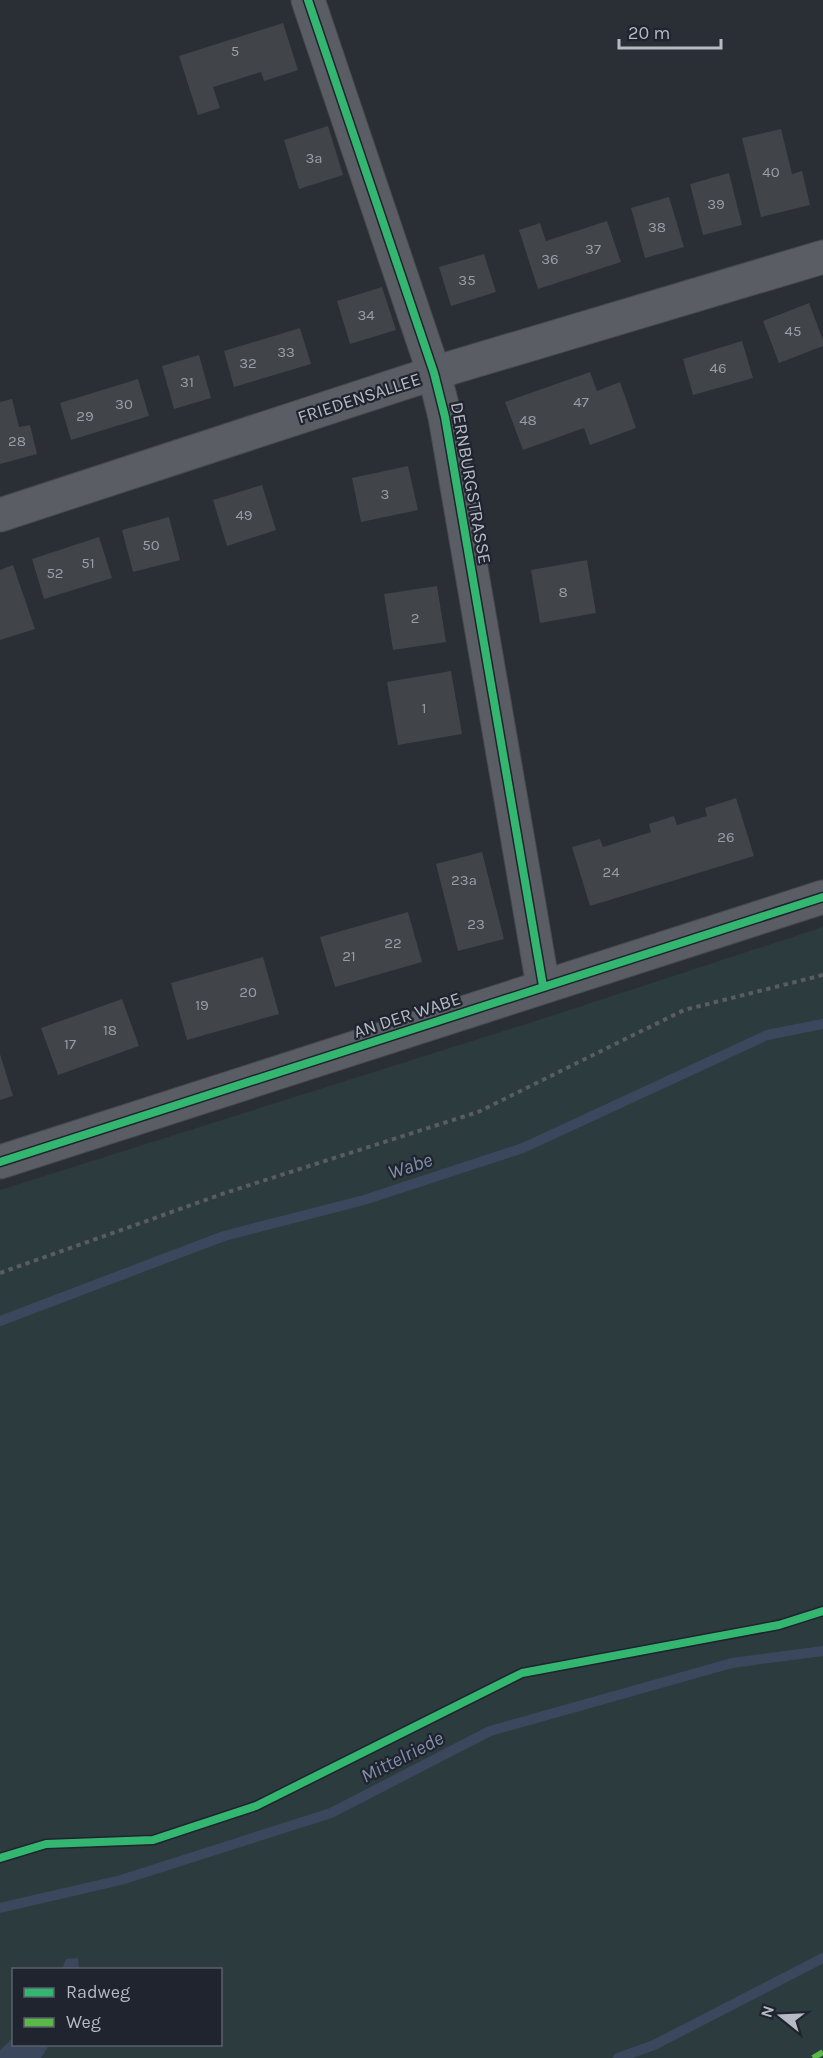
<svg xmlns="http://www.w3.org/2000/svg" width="823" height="2058" viewBox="0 0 823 2058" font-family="Karla,sans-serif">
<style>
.green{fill:#2c3b3e;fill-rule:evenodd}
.water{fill:#3b475c}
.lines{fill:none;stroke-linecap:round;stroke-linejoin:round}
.stream{stroke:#3b475c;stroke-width:10}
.building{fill:#41454a}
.minor-casing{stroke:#46494e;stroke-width:35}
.path{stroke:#595c61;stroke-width:4;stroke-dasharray:4.5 4.5;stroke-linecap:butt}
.minor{stroke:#5a5d63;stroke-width:33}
.quiet{stroke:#58b947;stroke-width:6;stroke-dasharray:12 6;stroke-linecap:butt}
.cycleway-casing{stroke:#1f242f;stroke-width:11}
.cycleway{stroke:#33b770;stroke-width:8}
.labels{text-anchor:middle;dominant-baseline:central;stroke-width:4.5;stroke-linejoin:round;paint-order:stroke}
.number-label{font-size:15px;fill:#989da6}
.street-label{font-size:18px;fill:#b5bac5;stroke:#1f242f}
.water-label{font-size:20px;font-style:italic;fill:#808eaa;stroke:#1f242f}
</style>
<rect width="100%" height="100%" fill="#2a2e35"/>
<!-- green -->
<path class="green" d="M 823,927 L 823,2058 L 0,2058 L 0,1190 L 554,1015 ZM 14,1970 L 220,1970 L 220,2044 L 14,2044 Z"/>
<!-- water -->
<path class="water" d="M 78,1958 L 79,1969 L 62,1969 L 66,1959 Z
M 13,2038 L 14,2044 L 49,2045 L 41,2058 L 0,2058 L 0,2050 Z"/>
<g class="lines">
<!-- stream -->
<path class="stream" d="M 0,1321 L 224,1236 L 364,1200 L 523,1148 L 767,1035 L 823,1024
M 0,1908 L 121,1880 L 331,1813 L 490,1731 L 732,1663 L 823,1651
M 618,2058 L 654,2045 L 823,1958"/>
</g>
<!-- building -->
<path class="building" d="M 283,23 L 298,70 L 264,81 L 261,72 L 213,87 L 220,108 L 198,115 L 179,56 Z
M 328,126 L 343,175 L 299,189 L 284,140 Z
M 781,129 L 792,174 L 802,171 L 810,205 L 761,217 L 742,138 Z
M 729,173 L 742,225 L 703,235 L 690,184 Z
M 669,197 L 684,247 L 645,258 L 631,208 Z
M 607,221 L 621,262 L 538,289 L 519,230 L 540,223 L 546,241 Z
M 484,254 L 496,292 L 451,306 L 439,267 Z
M 382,287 L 396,330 L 350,344 L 337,301 Z
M 809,303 L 823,340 L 823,346 L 779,363 L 763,321 Z
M 300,328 L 311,364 L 234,387 L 224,351 Z
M 742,341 L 753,378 L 693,395 L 683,359 Z
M 199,355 L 211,398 L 174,409 L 162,366 Z
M 590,372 L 597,391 L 620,382 L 636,428 L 590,445 L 584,428 L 523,450 L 505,402 Z
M 138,379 L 149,416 L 71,440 L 60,403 Z
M 12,399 L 19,427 L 30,425 L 37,454 L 0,464 L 0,402 Z
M 408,466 L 418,510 L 361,522 L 352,478 Z
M 262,485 L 276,530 L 227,546 L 213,500 Z
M 169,517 L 180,560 L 133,572 L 122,530 Z
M 99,537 L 112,578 L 44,599 L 32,559 Z
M 587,560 L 596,613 L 540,623 L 531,570 Z
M 13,565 L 35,629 L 0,640 L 0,570 Z
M 437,586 L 446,642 L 393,650 L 384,594 Z
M 451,671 L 462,734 L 398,745 L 387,682 Z
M 736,798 L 754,856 L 590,906 L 572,847 L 600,839 L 603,847 L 651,832 L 649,824 L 674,816 L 677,825 L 707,816 L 705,808 Z
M 482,852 L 504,939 L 458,951 L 436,864 Z
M 408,912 L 422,962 L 335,987 L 320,937 Z
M 263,957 L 279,1014 L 187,1040 L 171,983 Z
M 122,999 L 139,1046 L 58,1075 L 41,1028 Z
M 0,1054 L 13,1096 L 0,1100 Z"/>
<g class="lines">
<defs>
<path id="minor" d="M 308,0 L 434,373 L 445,417 L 543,986
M 0,515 L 434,373 L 823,257
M 0,1162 L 823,897"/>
</defs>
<!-- minor casing -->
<use href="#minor" class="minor-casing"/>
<!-- path -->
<path class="path" d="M 0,1273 L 228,1192 L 478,1112 L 684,1010 L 823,975"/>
<!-- minor -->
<use href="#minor" class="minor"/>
<!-- quiet -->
<path class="quiet" d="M 813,2058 L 823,2052"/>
<defs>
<path id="cycleway" d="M 308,0 L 434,373 L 445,417 L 543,986
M 0,1162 L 823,897
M 0,1858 L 46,1844 L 153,1840 L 256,1806 L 522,1673 L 779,1625 L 823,1611"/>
</defs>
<!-- cycleway casing -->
<use href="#cycleway" class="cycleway-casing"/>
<!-- cycleway -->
<use href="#cycleway" class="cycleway"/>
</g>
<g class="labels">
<!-- number labels -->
<g class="number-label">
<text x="235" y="51">5</text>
<text x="314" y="158">3a</text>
<text x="771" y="172">40</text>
<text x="716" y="204">39</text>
<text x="657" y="227">38</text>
<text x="593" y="249">37</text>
<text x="550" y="259">36</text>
<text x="467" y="280">35</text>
<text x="366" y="315">34</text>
<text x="793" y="331">45</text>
<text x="286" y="352">33</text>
<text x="248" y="363">32</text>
<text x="718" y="368">46</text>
<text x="187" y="382">31</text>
<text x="581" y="402">47</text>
<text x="124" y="404">30</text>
<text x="85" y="416">29</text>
<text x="528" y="420">48</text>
<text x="17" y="441">28</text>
<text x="385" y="494">3</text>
<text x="244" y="515">49</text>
<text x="151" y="545">50</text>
<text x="88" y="563">51</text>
<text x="55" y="573">52</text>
<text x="563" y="592">8</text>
<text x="415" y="618">2</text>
<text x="424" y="708">1</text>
<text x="726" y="837">26</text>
<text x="611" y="872">24</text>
<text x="464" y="880">23a</text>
<text x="476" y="924">23</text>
<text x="393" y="943">22</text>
<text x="349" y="956">21</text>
<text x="248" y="992">20</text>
<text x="202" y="1005">19</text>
<text x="110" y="1030">18</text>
<text x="70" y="1044">17</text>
</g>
<!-- street labels -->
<g class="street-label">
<text transform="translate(359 398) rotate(-18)">FRIEDENSALLEE</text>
<text transform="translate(471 483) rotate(80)">DERNBURGSTRASSE</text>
<text transform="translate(407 1015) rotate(-18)">AN DER WABE</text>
</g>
<!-- water labels -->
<g class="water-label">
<text transform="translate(410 1166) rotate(-18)">Wabe</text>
<text transform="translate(402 1757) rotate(-27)">Mittelriede</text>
</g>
</g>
<!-- legend -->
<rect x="12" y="1968" width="210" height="78" fill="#1f242f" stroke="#5b606b" stroke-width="1.5"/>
<rect x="24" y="1988" width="30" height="9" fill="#33b770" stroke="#5b606b" stroke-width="1.5"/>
<text x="66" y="1998" font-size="18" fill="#b5bac5">Radweg</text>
<rect x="24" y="2018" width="30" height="9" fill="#58b947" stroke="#5b606b" stroke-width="1.5"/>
<text x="66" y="2028" font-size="18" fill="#b5bac5">Weg</text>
<!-- north arrow -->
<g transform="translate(781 2016) rotate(288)" stroke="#1f242f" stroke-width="4.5" paint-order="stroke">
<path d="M0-4.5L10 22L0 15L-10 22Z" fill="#b5bac5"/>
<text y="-9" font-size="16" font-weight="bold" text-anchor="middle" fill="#b5bac5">N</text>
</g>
<!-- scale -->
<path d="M619 39v9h102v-9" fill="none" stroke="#b5bac5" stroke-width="3"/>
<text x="628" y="39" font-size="18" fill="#b5bac5" stroke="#1f242f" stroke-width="4.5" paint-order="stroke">20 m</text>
</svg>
